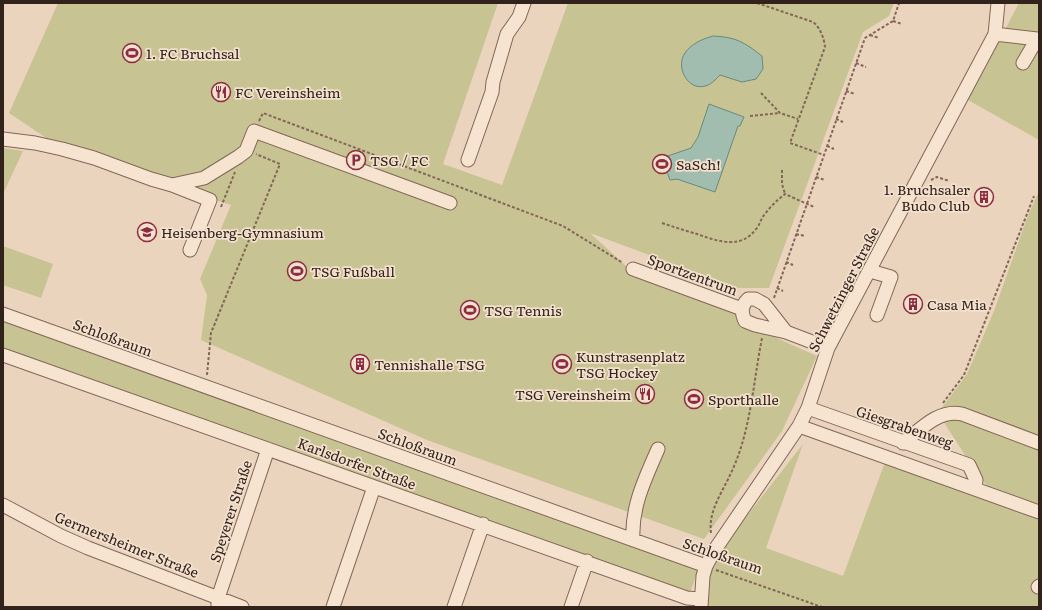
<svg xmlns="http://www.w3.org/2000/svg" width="1042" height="610" viewBox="0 0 1042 610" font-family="Literata,serif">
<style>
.green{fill:#c8c393}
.water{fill:#a1bdaf;stroke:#6a897b}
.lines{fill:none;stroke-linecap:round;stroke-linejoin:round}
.minor-casing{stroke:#826658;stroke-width:15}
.path{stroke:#826658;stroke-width:2;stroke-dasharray:3 2;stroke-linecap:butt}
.minor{stroke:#f6e3d0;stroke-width:13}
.labels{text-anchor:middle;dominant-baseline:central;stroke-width:3.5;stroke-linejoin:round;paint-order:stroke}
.poi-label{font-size:14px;fill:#32221c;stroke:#f3e0cd;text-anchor:start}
.street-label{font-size:14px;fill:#32221c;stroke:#f3e0cd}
</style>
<rect width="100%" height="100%" fill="#ebd4be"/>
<!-- green -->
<path class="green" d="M 58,3 L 498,3 L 443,164 L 502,185 L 568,3 L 894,3 L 889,16 L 863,32 L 769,288 L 738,288 L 590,233 L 637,276 L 737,314 L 770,335 L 817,356 L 782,431 L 704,539 L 427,440 L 201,340 L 207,295 L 200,279 L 231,205 L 73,156 L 9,113 Z
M 1019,3 L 1039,3 L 1039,140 L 968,100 Z
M 3,148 L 23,151 L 3,194 Z
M 1039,191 L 1039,507 L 989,489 L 970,463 L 938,413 L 967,374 L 994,311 L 1027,218 Z
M 3,246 L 53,264 L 41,298 L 3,285 Z
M 3,319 L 699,567 L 690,593 L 3,349 Z
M 803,444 L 766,548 L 843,576 L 885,462 L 1039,519 L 1039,607 L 707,607 L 706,592 L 711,562 Z"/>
<!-- water -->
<path class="water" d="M 713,36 C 736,37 744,42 762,56 L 763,69 L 756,79 L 742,82 L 720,75 C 716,79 711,85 705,86 C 688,91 675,67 685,53 C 691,44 702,39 713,36 Z
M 709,104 L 744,117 L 740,126 L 738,126 L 715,192 L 677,179 L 670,180 L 662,158 L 691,148 L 698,137 Z"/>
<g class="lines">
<defs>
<path id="minor" d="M 995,34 L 1037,39 L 1023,63
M 3,139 L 35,143 L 62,149 L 94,158 L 151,179 L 172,185 L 204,178 L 238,157 L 246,151 L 254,131 L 450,203
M 468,160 L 492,92 L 493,82 L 507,34 L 519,17 L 524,3
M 172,185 L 210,200 L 190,250
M 633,269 L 742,309
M 870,271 L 891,277 L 877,315
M 3,314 L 706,566
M 786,332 L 764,304 L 755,299 L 748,299 C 741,306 741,312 745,321 L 755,325 L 786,332 L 828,348
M 3,355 L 687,598 L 701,599
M 808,408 L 969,465 L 976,480 L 975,489
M 799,426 L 1039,512
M 903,443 C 920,430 938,409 962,414 L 1039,443
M 3,505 L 61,536 L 88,548 L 242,607
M 633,540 C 631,507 645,479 658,449
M 1038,587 L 1039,586
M 218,607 L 218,598 L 268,449
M 333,607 L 374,487
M 454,607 L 483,524
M 571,607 L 587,561
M 701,607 L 703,576 L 706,566 L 714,551 L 799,426 L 808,408 L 828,348 L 995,34 L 998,3"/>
</defs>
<!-- minor casing -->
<use href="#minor" class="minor-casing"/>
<!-- path -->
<path class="path" d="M 757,3 L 813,22 C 820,27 824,38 825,47 L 790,143 L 824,155
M 893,21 L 902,24
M 870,35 L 879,38
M 856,63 L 866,67
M 846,91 L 855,94
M 761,93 L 780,113 L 798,119
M 750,116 L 780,113
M 836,119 L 843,122
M 259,121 L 263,113 L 563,226 L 623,263
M 827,146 L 834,149
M 782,170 L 782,184 L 785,194
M 816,177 L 825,180
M 931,180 L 937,177 L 949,181
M 221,207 L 235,172
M 662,223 C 674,227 686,231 697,234 C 717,241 741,250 756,229 C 759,226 760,222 762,218 C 768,209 776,201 785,194 L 814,207
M 796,234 L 805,236
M 786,262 L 793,265
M 777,288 L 783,291
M 774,298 L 865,38 L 893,21 L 899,3
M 207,375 L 211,333 L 280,164 L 256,154
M 943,403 L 964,375 L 1034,196
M 711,533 C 708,511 722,493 731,473 C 751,431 753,383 762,338
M 716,570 L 822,607"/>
<!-- minor -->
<use href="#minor" class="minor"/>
</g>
<!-- icons -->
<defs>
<symbol id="stadium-ring" viewBox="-11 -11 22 22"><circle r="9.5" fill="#f3e0cd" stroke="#8d2b40" stroke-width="1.5"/><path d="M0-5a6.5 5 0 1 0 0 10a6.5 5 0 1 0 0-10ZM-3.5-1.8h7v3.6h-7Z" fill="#8d2b40"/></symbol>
<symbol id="restaurant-ring" viewBox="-11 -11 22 22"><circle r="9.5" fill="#f3e0cd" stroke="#8d2b40" stroke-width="1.5"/><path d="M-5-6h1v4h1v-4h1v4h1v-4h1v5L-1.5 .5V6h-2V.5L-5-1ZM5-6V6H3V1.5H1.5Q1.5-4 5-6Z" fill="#8d2b40"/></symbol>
<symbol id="parking-ring" viewBox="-11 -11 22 22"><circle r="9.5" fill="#f3e0cd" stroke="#8d2b40" stroke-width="1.5"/><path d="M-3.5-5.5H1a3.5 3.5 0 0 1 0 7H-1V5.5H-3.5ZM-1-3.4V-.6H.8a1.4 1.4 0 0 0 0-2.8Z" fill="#8d2b40"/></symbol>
<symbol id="building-ring" viewBox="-11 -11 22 22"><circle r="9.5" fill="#f3e0cd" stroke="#8d2b40" stroke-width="1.5"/><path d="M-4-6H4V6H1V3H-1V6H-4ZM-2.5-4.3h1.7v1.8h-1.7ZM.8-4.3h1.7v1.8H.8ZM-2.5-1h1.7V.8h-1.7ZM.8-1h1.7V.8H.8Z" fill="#8d2b40"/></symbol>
<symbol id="school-ring" viewBox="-11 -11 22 22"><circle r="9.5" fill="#f3e0cd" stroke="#8d2b40" stroke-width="1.5"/><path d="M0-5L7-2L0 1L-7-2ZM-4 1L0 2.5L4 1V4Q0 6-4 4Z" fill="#8d2b40"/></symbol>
</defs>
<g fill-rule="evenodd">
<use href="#stadium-ring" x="121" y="42" width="22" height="22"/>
<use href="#restaurant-ring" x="210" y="81" width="22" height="22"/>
<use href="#parking-ring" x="345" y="149" width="22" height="22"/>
<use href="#stadium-ring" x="651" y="153" width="22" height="22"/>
<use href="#building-ring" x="973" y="186" width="22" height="22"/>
<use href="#school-ring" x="136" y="221" width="22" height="22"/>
<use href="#stadium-ring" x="286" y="260" width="22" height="22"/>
<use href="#building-ring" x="902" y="293" width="22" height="22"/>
<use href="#stadium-ring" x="459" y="299" width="22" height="22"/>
<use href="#building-ring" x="349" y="353" width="22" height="22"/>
<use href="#stadium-ring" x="551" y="353" width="22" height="22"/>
<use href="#restaurant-ring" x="634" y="383" width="22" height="22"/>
<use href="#stadium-ring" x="683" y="388" width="22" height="22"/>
</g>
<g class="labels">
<!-- poi labels -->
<g class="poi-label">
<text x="146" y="53">1. FC Bruchsal</text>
<text x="235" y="92">FC Vereinsheim</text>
<text x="370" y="160">TSG / FC</text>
<text x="676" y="164">SaSch!</text>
<text x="970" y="189" text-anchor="end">1. Bruchsaler<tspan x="970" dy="16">Budo Club</tspan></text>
<text x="161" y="232">Heisenberg-Gymnasium</text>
<text x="311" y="271">TSG Fußball</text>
<text x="927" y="304">Casa Mia</text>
<text x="484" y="310">TSG Tennis</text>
<text x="576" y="356">Kunstrasenplatz<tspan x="576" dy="16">TSG Hockey</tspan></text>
<text x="374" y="364">Tennishalle TSG</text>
<text x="631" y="394" text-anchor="end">TSG Vereinsheim</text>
<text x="708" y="399">Sporthalle</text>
</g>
<!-- street labels -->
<g class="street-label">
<text transform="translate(693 274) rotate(20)">Sportzentrum</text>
<text transform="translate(843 289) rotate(-63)">Schwetzinger Straße</text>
<text transform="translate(113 337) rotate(20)">Schloßraum</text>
<text transform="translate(905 426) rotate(19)">Giesgrabenweg</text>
<text transform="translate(418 446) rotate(20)">Schloßraum</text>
<text transform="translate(357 463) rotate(20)">Karlsdorfer Straße</text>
<text transform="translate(230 511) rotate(-72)">Speyerer Straße</text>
<text transform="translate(127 544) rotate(22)">Germersheimer Straße</text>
<text transform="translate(723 555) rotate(19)">Schloßraum</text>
</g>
</g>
<!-- border -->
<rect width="1042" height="610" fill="none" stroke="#32221c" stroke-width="8"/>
</svg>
